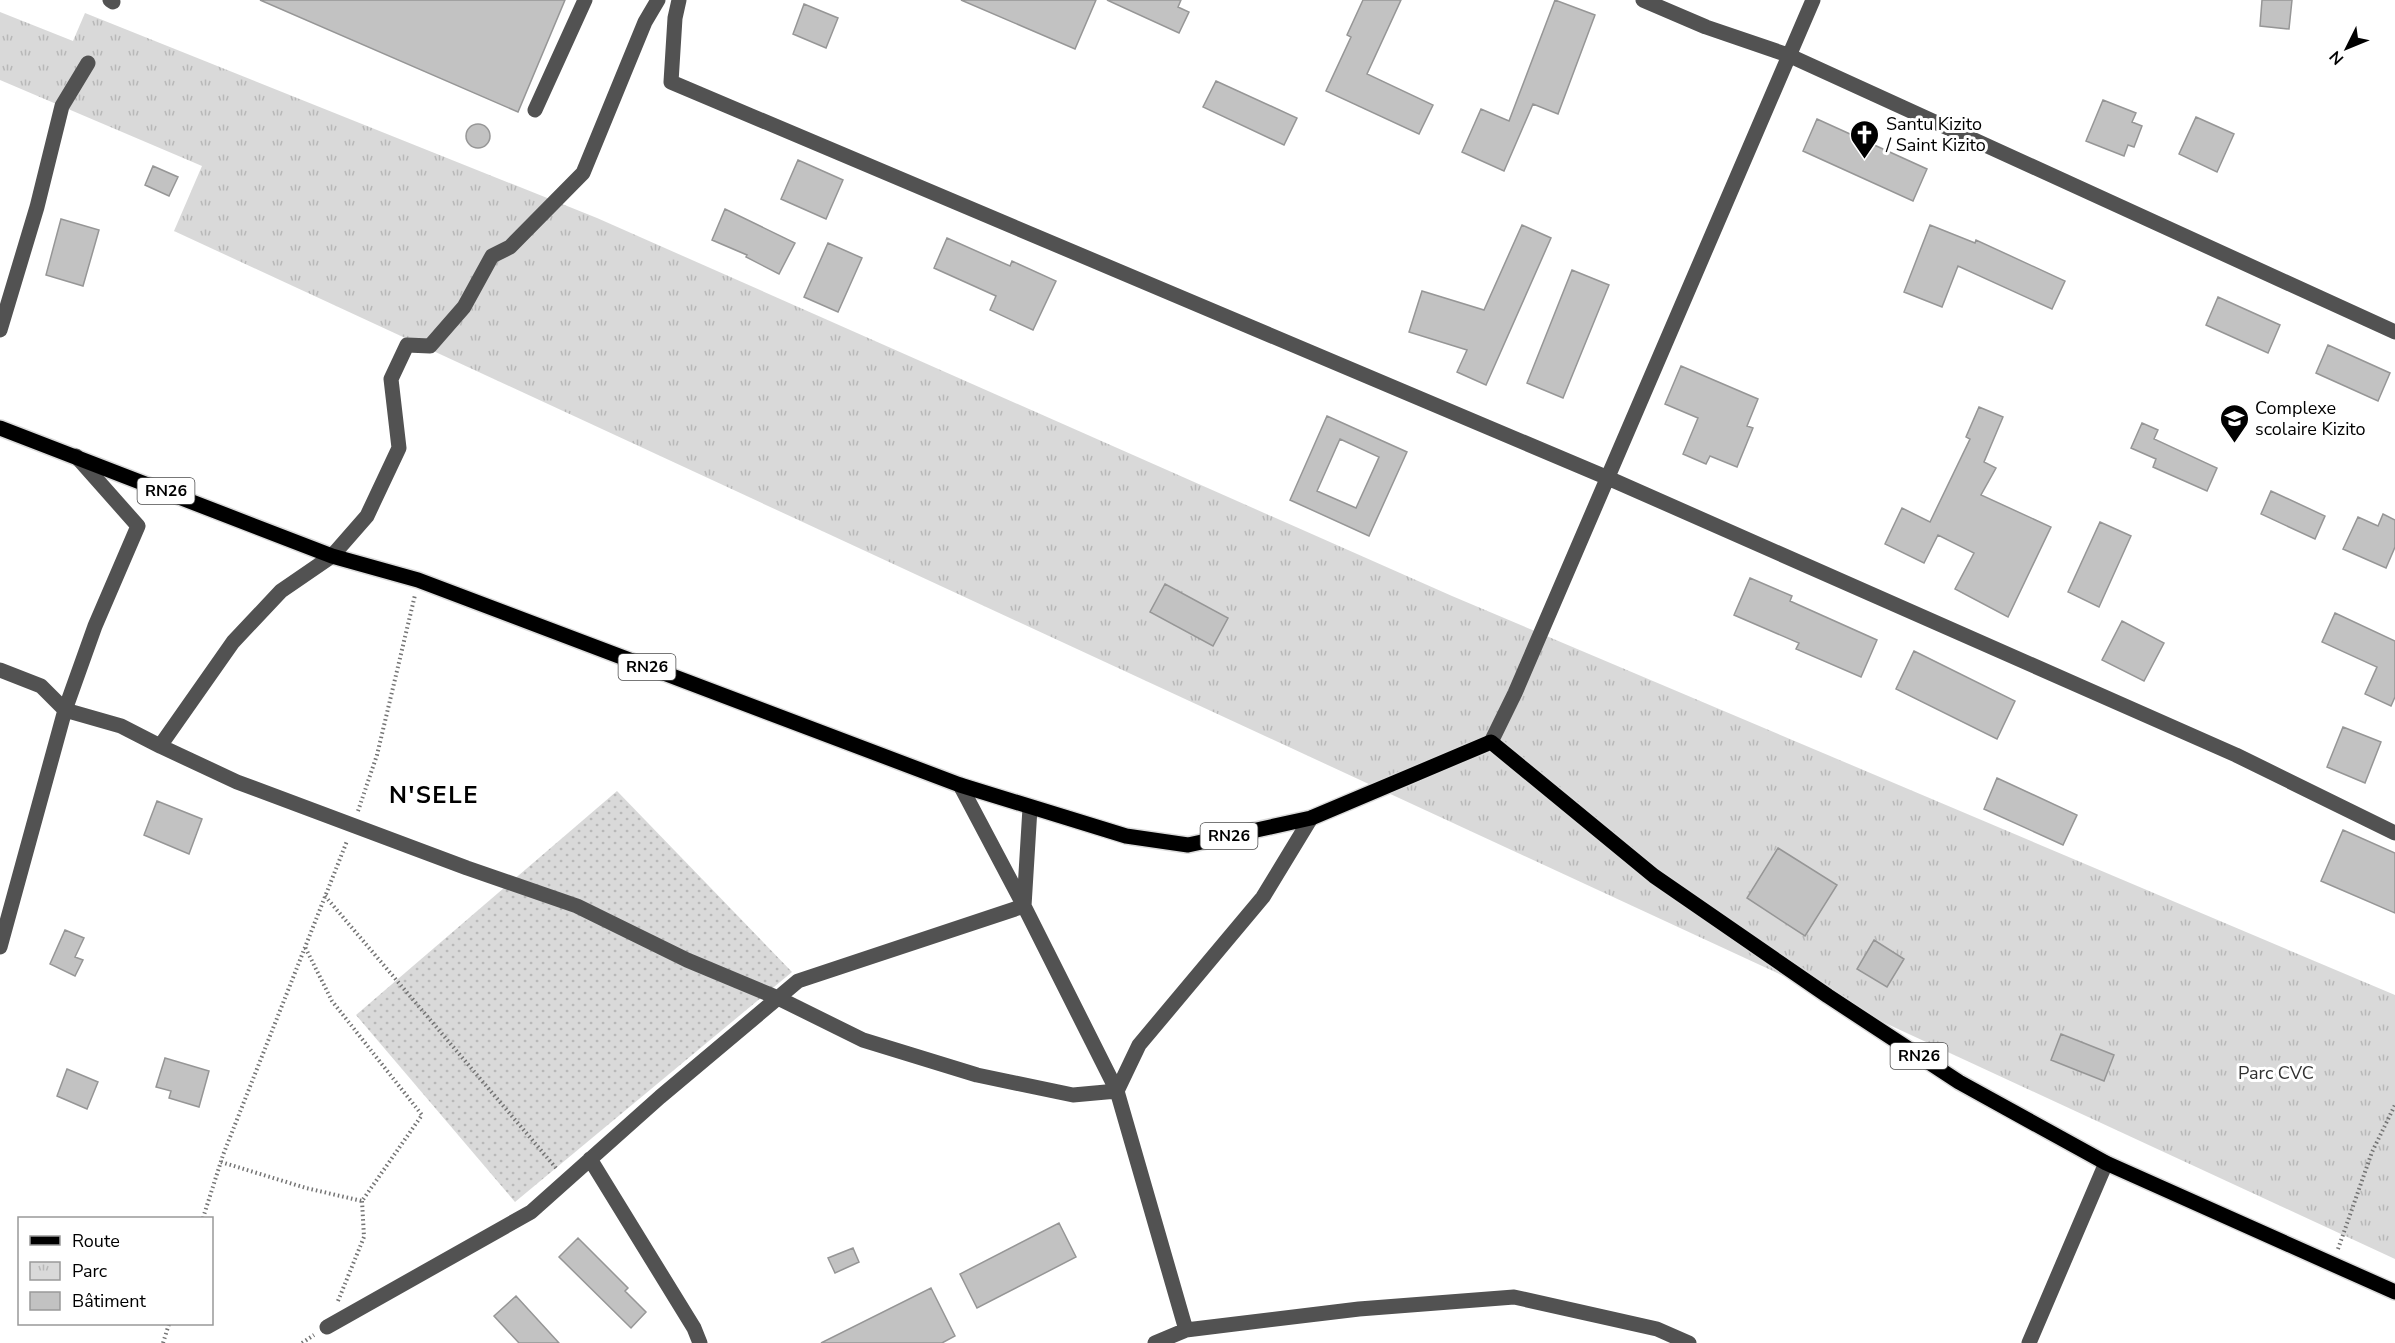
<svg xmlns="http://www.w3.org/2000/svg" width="2395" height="1343" viewBox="0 0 2395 1343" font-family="'Nunito Sans',sans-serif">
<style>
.grass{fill:url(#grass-dots)}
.park{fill:url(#park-tufts)}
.building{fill:#c2c2c2;stroke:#969696;stroke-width:1.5;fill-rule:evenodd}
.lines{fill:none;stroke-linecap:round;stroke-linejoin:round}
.major-casing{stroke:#dbdbdb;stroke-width:18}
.path{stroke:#747474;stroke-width:4;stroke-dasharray:1.5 3;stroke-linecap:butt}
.minor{stroke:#525252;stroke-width:15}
.major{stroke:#000;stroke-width:15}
.labels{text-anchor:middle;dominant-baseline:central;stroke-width:6;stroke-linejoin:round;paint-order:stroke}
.shield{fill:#fff;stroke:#4c4c4c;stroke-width:1.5}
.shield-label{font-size:16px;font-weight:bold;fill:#000}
.poi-label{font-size:18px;fill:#000;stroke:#fff;text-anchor:start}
.park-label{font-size:18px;fill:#303030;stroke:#fff}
.district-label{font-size:24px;font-weight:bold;letter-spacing:1.5px;fill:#000;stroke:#fff}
</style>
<defs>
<pattern id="grass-dots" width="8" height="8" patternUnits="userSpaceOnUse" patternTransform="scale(1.5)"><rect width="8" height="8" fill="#d9d9d9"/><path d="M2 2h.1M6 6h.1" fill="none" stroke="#b8b8b8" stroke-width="1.8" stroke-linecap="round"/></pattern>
<pattern id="park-tufts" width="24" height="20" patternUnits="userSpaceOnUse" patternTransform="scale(1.5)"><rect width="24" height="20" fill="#d9d9d9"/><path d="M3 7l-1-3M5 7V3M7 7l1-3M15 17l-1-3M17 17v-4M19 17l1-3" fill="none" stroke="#b8b8b8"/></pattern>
</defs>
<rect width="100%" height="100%" fill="#fff"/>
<!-- grass -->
<path class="grass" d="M 617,791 L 792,972 L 515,1202 L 356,1015 Z"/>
<!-- park -->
<path class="park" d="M 0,12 L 73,41 L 85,13 L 597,218 L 1452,596 L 2395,995 L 2395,1259 L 174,231 L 202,166 L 0,80 Z"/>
<!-- building -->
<path class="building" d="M 260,0 L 565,0 L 518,112 Z
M 961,0 L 1096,0 L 1075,49 Z
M 1107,0 L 1181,0 L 1178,7 L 1189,12 L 1179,33 Z
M 1363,0 L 1401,0 L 1367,74 L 1433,105 L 1419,134 L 1326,91 L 1351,37 L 1347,35 Z
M 1555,0 L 1595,15 L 1558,114 L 1533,104 L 1504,171 L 1462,152 L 1481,109 L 1509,121 Z
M 2262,0 L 2292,0 L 2289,29 L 2260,26 Z
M 804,4 L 838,18 L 826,48 L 793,34 Z
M 1216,81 L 1297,118 L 1284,145 L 1203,107 Z
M 2103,100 L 2136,113 L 2132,122 L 2142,126 L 2134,147 L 2128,145 L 2124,156 L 2086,141 Z
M 2196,117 L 2234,134 L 2217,172 L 2179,154 Z
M 1817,119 L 1927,169 L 1913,201 L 1803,151 Z
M466 136a12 12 0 1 1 24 0a12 12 0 1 1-24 0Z
M 798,160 L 843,180 L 826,219 L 781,199 Z
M 153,166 L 178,177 L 169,196 L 145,185 Z
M 725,209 L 795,243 L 779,274 L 746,257 L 747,255 L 712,240 Z
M 61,219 L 99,230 L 83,286 L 46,275 Z
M 1522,225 L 1551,238 L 1486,385 L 1457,372 L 1467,350 L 1409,332 L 1422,291 L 1484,310 Z
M 1930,225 L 1975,243 L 1976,240 L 2065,281 L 2052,309 L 1958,266 L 1942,307 L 1904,292 Z
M 947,238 L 1010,266 L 1012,261 L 1056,281 L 1033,330 L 990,310 L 996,296 L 934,268 Z
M 828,243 L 862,258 L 838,312 L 804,297 Z
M 1572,270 L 1609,285 L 1563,398 L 1527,383 Z
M 2218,297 L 2280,325 L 2268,353 L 2206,325 Z
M 2328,345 L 2390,373 L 2378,401 L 2316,373 Z
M 1681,366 L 1758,399 L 1747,426 L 1753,428 L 1737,467 L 1710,456 L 1706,464 L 1683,454 L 1698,418 L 1665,404 Z
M 1979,407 L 2003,417 L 1984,462 L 1996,468 L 1981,495 L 2051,527 L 2008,617 L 1955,589 L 1974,553 L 1938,535 L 1924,563 L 1885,544 L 1902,508 L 1930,522 L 1970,439 L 1966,437 Z
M 1327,416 L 1407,452 L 1369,536 L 1290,500 ZM 1340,439 L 1379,457 L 1356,508 L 1317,491 Z
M 2142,423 L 2158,430 L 2154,439 L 2217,468 L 2207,491 L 2153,467 L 2156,459 L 2131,448 Z
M 2271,491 L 2325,516 L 2315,539 L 2261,514 Z
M 2383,514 L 2395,520 L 2395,547 L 2386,568 L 2343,549 L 2358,517 L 2378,526 Z
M 2100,522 L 2131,536 L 2099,607 L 2068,592 Z
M 1750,578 L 1792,596 L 1790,601 L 1877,640 L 1861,677 L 1796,649 L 1799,643 L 1734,615 Z
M 1165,584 L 1228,618 L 1213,646 L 1150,612 Z
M 2335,613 L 2395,641 L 2395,697 L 2391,706 L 2365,694 L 2377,667 L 2322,642 Z
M 2122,621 L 2164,643 L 2144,681 L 2102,660 Z
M 1914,651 L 2015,701 L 1997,739 L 1896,689 Z
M 2343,727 L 2381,742 L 2365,783 L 2327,767 Z
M 1997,778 L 2077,815 L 2063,845 L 1984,809 Z
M 157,801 L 202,819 L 189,854 L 144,835 Z
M 2343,830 L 2395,853 L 2395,913 L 2321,881 Z
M 1778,848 L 1837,885 L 1805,936 L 1747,898 Z
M 65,930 L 84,938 L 75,957 L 83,960 L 75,976 L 50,964 Z
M 1874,940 L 1904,959 L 1887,987 L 1857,969 Z
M 2061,1034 L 2114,1055 L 2104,1081 L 2051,1060 Z
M 165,1058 L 209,1071 L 199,1107 L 169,1098 L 171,1091 L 156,1087 Z
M 67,1069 L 98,1082 L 87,1109 L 57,1096 Z
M 1059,1223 L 1076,1257 L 977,1308 L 960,1274 Z
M 578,1238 L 628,1288 L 625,1291 L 646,1312 L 631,1328 L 559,1257 Z
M 853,1248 L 859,1262 L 835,1273 L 828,1258 Z
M 931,1288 L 955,1336 L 942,1343 L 821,1343 Z
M 516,1296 L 559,1343 L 519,1343 L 494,1316 Z"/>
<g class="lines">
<defs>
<path id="major" d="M 0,428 L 332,556 L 418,580 L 960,785 L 1126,836 L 1188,845 L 1311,818 L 1491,742 L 1654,876 L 1828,996 L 1959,1082 L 2106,1163 L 2395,1292"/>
</defs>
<!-- major casing -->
<use href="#major" class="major-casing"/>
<!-- path -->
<path class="path" d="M 358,811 L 377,755 L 415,595
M 325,896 L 556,1168
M 221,1162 L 306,1188 L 362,1201 L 422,1115 L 332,1001 L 305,947
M 203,1218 L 223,1155 L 347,841
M 2338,1249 L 2372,1152 L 2395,1105
M 338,1301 L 364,1237 L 362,1201
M 163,1343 L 169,1324
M 302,1343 L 314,1335"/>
<!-- minor -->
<path class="minor" d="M 110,0 L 113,2
M 679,0 L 675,18 L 671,82 L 1608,478 L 2236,755 L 2395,833
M 1643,0 L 1706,27 L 1788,55 L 2395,332
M 535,110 L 585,0
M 0,330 L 37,207 L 62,106 L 88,63
M 0,670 L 41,686 L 65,710 L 95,626 L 138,526 L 76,456
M 1491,742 L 1515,693 L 1813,0
M 160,746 L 237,782 L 467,868 L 577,906 L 687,960 L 778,998 L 863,1040 L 977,1075 L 1073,1095 L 1117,1091
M 960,785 L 1024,906 L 1117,1091 L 1186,1330
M 0,947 L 65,710 L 121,726 L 160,746 L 233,642 L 281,591 L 332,556 L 367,516 L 399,448 L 391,379 L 407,345 L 430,346 L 464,307 L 492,256 L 510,247 L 583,173 L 645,22 L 658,0
M 1117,1091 L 1139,1045 L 1263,897 L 1311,818
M 590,1159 L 694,1328 L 700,1343
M 327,1327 L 531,1212 L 660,1097 L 798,981 L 1024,906 L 1030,808
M 1155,1343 L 1186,1330 L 1359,1309 L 1514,1297 L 1657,1329 L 1689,1343
M 2029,1343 L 2106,1163"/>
<!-- major -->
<use href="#major" class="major"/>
</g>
<!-- icons -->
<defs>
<symbol id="church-pin" viewBox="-11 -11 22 30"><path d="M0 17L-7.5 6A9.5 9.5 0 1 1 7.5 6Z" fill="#000" stroke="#fff"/><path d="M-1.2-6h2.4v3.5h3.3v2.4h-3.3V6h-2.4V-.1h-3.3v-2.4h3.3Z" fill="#fff"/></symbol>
<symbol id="school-pin" viewBox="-11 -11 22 30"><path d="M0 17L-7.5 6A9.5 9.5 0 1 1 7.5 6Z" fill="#000" stroke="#fff"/><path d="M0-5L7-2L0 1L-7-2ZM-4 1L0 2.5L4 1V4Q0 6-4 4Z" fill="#fff"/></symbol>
</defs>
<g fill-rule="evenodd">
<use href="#church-pin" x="1848" y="118" width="33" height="45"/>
<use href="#school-pin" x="2218" y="402" width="33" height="45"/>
</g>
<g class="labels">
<!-- shield labels -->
<g class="shield">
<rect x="137.5" y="478" width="57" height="26" rx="4.5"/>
<rect x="618.5" y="654" width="57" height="26" rx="4.5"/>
<rect x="1200.5" y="823" width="57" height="26" rx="4.5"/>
<rect x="1890.5" y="1043" width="57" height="26" rx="4.5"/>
</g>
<g class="shield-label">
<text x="166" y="491">RN26</text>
<text x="647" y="667">RN26</text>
<text x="1229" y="836">RN26</text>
<text x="1919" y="1056">RN26</text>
</g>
<!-- poi labels -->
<g class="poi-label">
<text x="1886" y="124">Santu Kizito<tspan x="1886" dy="21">/ Saint Kizito</tspan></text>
<text x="2255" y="408">Complexe<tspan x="2255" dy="21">scolaire Kizito</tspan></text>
</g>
<!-- park labels -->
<g class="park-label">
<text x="2276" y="1073">Parc CVC</text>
</g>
<!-- district labels -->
<g class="district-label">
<text x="434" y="795">N'SELE</text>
</g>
</g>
<!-- legend -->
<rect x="18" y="1217" width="195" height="108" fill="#ffffff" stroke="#999999" stroke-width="1.5"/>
<rect x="30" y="1236" width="30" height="9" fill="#000000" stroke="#999999" stroke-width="1.5"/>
<text x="72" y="1247" font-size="18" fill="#000000">Route</text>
<rect x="30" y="1262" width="30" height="18" fill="url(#park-tufts)" stroke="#999999" stroke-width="1.5"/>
<text x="72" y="1277" font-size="18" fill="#000000">Parc</text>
<rect x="30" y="1292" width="30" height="18" fill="#c2c2c2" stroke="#999999" stroke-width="1.5"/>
<text x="72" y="1307" font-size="18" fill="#000000">Bâtiment</text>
<!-- north arrow -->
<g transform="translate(2347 48) rotate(227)" stroke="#ffffff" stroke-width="4.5" paint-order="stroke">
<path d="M0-4.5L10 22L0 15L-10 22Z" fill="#000000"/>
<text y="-9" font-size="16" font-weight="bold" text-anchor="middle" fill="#000000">N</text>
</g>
</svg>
